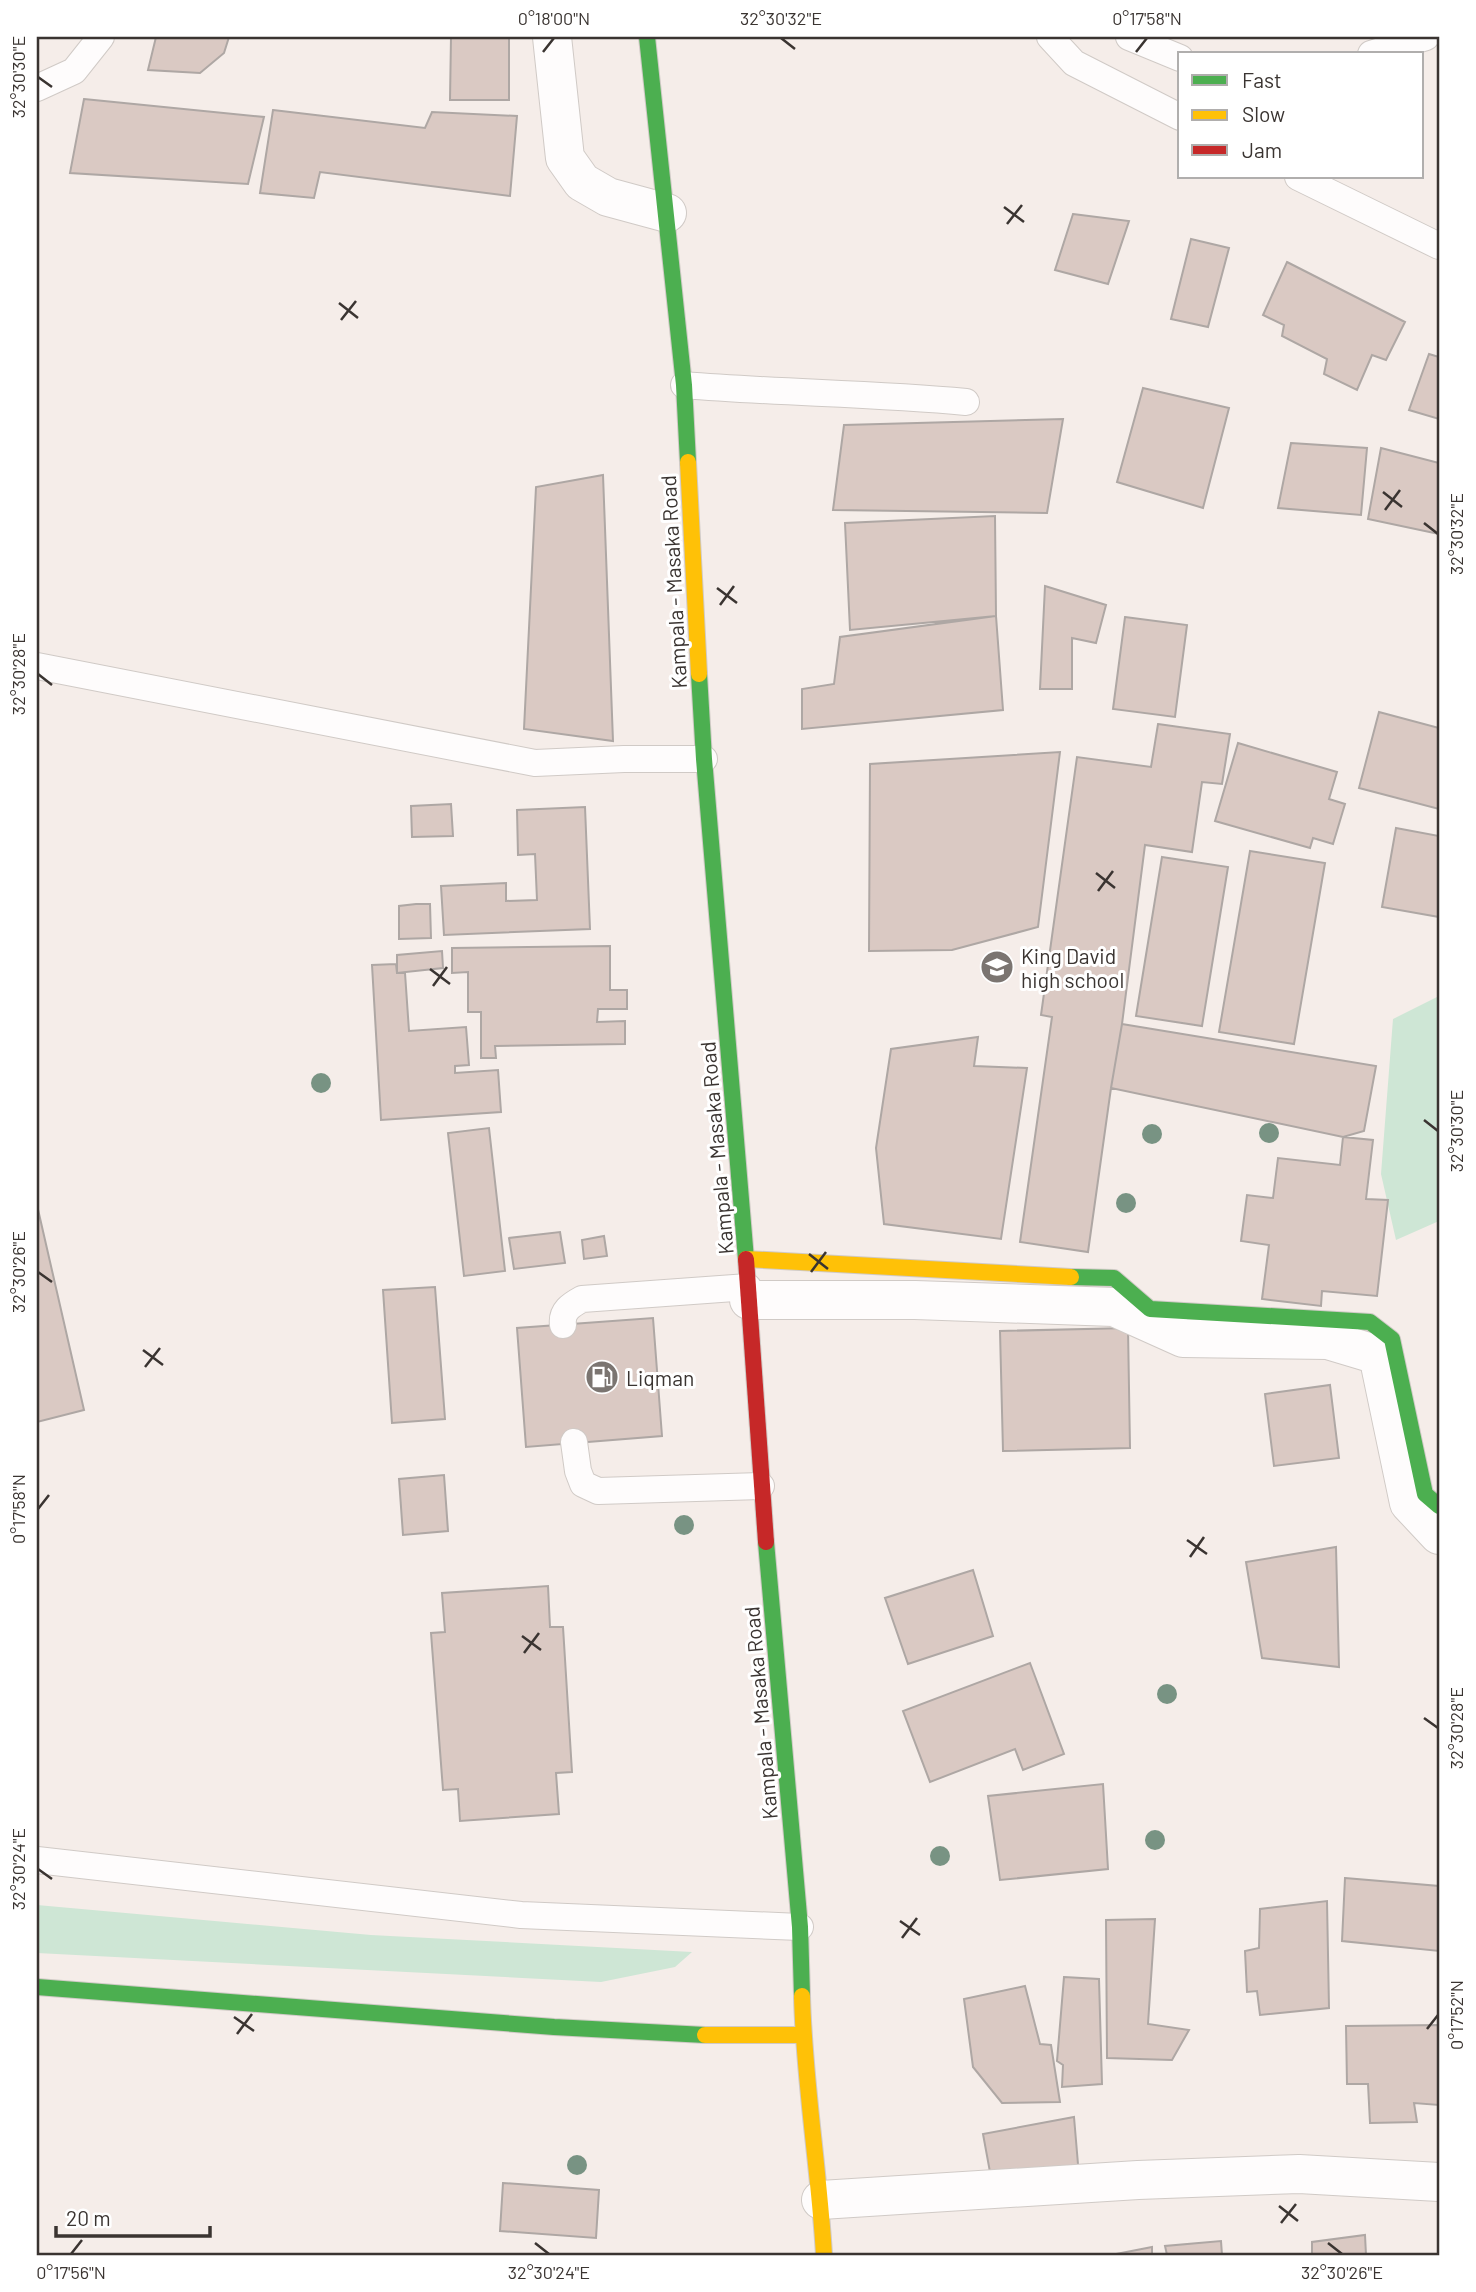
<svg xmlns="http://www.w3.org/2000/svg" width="1476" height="2292" viewBox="0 0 1476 2292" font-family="Barlow,sans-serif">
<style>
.green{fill:#cee6d5}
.building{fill:#dac9c3;stroke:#aea7a4;stroke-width:2}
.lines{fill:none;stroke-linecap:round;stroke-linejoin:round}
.lane-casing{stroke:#d0cac6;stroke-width:28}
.street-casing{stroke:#d0cac6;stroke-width:40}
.fast-casing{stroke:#d0cac6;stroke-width:18}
.slow-casing{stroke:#d0cac6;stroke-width:18}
.jam-casing{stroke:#d0cac6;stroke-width:18}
.lane{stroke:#fefcfc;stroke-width:26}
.street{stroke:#fefcfc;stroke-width:38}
.fast{stroke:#4caf50;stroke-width:16}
.slow{stroke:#ffc107;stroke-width:16}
.jam{stroke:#c62828;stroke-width:16}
.tree{fill:#789383}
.ticks{fill:none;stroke:#3a3431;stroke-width:2.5}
.labels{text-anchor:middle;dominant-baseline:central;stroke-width:6;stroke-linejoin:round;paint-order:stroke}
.street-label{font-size:21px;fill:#3a3431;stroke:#fff}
.poi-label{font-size:21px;fill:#3a3431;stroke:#fff;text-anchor:start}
.neatline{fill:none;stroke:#3a3431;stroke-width:2.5}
.ticks-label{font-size:18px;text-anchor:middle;fill:#3a3431}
</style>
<rect width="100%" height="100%" fill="#f5ede9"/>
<!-- green -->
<path class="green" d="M 1439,996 L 1439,1221 L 1396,1240 L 1381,1174 L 1393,1019 Z
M 37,1905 L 371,1935 L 692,1952 L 675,1967 L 601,1982 L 37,1953 Z"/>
<!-- building -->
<path class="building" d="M 156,37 L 229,37 L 224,53 L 200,73 L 148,70 Z
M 451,37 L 509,37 L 509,100 L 450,100 Z
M 84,99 L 264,117 L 248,184 L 70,173 Z
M 273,110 L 425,128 L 432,112 L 517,116 L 510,196 L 320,172 L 314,198 L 260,193 Z
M 1073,214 L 1129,221 L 1108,284 L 1055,270 Z
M 1191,239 L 1229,248 L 1208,327 L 1171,319 Z
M 1287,262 L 1405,322 L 1386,360 L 1372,355 L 1357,390 L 1324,374 L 1327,359 L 1282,336 L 1284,325 L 1263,315 Z
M 1429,354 L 1439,357 L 1439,419 L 1409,410 Z
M 1143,388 L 1229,408 L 1203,508 L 1117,482 Z
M 1063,419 L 1047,513 L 833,510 L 844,425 Z
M 1291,443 L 1367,448 L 1361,515 L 1278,508 Z
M 1381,448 L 1439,463 L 1439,534 L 1368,519 Z
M 603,475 L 613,741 L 524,729 L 536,487 Z
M 995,516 L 996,616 L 850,630 L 845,523 Z
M 1045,586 L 1106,605 L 1096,643 L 1072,638 L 1072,689 L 1040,689 Z
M 996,616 L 1003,710 L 802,729 L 802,689 L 834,684 L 840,637 Z
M 1125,617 L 1187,625 L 1175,717 L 1113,709 Z
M 1379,712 L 1439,728 L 1439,809 L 1359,788 Z
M 1158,724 L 1230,734 L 1222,784 L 1202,782 L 1192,852 L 1145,845 L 1122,1024 L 1111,1088 L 1088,1252 L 1020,1242 L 1052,1017 L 1041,1015 L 1077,757 L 1151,767 Z
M 1238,743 L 1337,772 L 1329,799 L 1345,804 L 1333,844 L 1313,838 L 1310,848 L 1215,821 Z
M 1060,752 L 1038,927 L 952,950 L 869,951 L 870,764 Z
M 451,804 L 453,836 L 412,837 L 411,806 Z
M 585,807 L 590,929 L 444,935 L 441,886 L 506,883 L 506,901 L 537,900 L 535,854 L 518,855 L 517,810 Z
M 1396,828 L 1439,836 L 1439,917 L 1382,907 Z
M 1250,851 L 1325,863 L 1294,1044 L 1219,1032 Z
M 1162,857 L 1228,867 L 1202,1026 L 1136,1016 Z
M 416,904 L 430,904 L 431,938 L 399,939 L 399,906 Z
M 610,946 L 610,990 L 627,990 L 627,1009 L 598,1009 L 597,1022 L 625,1021 L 625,1044 L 495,1046 L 496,1058 L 481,1058 L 481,1012 L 468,1012 L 468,972 L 452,973 L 452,948 Z
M 442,951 L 443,968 L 397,973 L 397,955 Z
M 396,964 L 397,973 L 405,973 L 409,1031 L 466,1027 L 469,1065 L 455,1066 L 455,1073 L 498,1070 L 501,1112 L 381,1120 L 372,965 Z
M 1122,1024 L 1376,1066 L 1364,1131 L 1343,1137 L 1111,1088 Z
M 978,1037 L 974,1066 L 1027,1068 L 1001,1239 L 884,1224 L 876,1148 L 891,1049 Z
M 489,1128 L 505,1271 L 464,1276 L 448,1133 Z
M 1343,1137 L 1373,1140 L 1366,1199 L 1388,1200 L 1377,1296 L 1322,1291 L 1321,1306 L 1262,1299 L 1269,1245 L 1241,1241 L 1247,1195 L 1273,1198 L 1278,1158 L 1340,1165 Z
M 37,1205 L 84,1410 L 37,1422 Z
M 560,1232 L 565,1263 L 514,1269 L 509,1238 Z
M 604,1236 L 607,1256 L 584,1259 L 582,1240 Z
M 435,1287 L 445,1419 L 392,1423 L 383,1290 Z
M 653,1318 L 662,1436 L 526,1447 L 517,1328 Z
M 1128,1328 L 1130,1448 L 1003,1451 L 1000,1331 Z
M 1330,1385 L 1339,1458 L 1274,1466 L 1265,1394 Z
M 444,1475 L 448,1531 L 403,1535 L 399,1479 Z
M 1336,1547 L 1339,1667 L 1262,1658 L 1246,1562 Z
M 973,1570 L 993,1636 L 908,1664 L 885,1598 Z
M 548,1586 L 550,1627 L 563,1627 L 572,1772 L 556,1773 L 559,1814 L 460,1821 L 458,1789 L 443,1790 L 431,1633 L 445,1632 L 442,1593 Z
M 1030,1663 L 1064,1754 L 1023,1770 L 1015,1749 L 930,1782 L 903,1711 Z
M 1103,1784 L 1108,1869 L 1000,1880 L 988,1796 Z
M 1345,1878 L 1439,1886 L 1439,1951 L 1342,1941 Z
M 1327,1901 L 1329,2008 L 1260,2015 L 1257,1991 L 1247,1992 L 1245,1951 L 1259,1948 L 1260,1909 Z
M 1155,1919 L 1148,2024 L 1189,2030 L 1172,2060 L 1107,2058 L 1106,1920 Z
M 1064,1977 L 1099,1979 L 1102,2084 L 1062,2087 L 1063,2065 L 1057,2061 Z
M 1025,1986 L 1040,2044 L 1051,2045 L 1060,2102 L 1002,2103 L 973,2067 L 964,1999 Z
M 1439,2025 L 1439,2105 L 1414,2103 L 1417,2122 L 1370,2123 L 1368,2084 L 1347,2084 L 1346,2026 Z
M 1074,2117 L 1079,2176 L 992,2183 L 983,2134 Z
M 503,2183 L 599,2190 L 596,2238 L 500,2231 Z
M 1365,2235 L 1366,2255 L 1312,2255 L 1312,2242 Z
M 1221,2241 L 1222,2255 L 1167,2255 L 1165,2246 Z
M 1152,2247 L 1152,2255 L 1111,2255 Z"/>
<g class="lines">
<defs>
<path id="lane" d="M 1050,37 L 1074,63 L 1180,117
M 1129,37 L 1180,58
M 1371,54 L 1426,37
M 37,88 L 74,71 L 101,37
M 1298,177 L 1439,246
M 684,385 C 778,393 872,393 966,402
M 37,666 L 535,763 L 624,759 L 704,759
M 563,1325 C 561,1311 571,1305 582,1299 L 748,1287
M 574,1442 L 578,1471 L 583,1484 L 598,1491 L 761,1486
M 37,1860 L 521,1915 L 800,1927"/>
<path id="street" d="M 552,37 L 565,158 L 582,182 L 608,197 L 667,213
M 749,1300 L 915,1300 L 1114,1307 L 1183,1338 L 1328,1340 L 1378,1355 L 1409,1503 L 1439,1535
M 821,2200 L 1138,2180 L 1299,2174 L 1439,2182"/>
<path id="fast" d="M 647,37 L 684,385 L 688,462
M 699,674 L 704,759 L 746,1259
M 1071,1277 L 1114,1278 L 1150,1309 L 1370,1322 L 1392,1339 L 1425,1494 L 1439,1506
M 766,1542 L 800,1927 L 802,1996
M 37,1987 L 554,2027 L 705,2035"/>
<path id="slow" d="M 688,462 L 699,674
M 746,1259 L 1071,1277
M 802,1996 C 804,2082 819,2168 824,2255
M 705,2035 L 803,2035"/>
<path id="jam" d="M 746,1259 L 766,1542"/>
</defs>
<!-- lane casing -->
<use href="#lane" class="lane-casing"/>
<!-- street casing -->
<use href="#street" class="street-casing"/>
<!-- fast casing -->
<use href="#fast" class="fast-casing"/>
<!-- slow casing -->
<use href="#slow" class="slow-casing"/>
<!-- jam casing -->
<use href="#jam" class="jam-casing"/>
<!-- lane -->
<use href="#lane" class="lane"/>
<!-- street -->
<use href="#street" class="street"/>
<!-- fast -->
<use href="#fast" class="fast"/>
<!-- slow -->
<use href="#slow" class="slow"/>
<!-- jam -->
<use href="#jam" class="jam"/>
</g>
<!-- trees -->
<g class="tree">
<circle cx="321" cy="1083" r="10"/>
<circle cx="1269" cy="1133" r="10"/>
<circle cx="1152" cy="1134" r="10"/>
<circle cx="1126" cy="1203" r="10"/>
<circle cx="684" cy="1525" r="10"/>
<circle cx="1167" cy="1694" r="10"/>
<circle cx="1155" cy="1840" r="10"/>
<circle cx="940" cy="1856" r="10"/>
<circle cx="577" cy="2165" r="10"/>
</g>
<!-- ticks -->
<path class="ticks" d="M 781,38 L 795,49M 543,52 L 554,38M 1136,52 L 1147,38M 38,77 L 52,87M 1004,207 L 1024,222M 1007,224 L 1022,205M 339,303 L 358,318M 341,320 L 356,301M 1383,492 L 1402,507M 1385,510 L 1400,490M 1424,523 L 1438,534M 717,588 L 737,603M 720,605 L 734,586M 38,674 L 52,685M 1096,873 L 1115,888M 1098,891 L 1113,871M 430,969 L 450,984M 433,986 L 447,967M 1424,1120 L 1438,1131M 809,1254 L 828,1269M 38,1272 L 52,1282M 811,1272 L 826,1252M 143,1350 L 163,1365M 145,1367 L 160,1348M 38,1509 L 49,1495M 1187,1540 L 1207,1554M 1190,1557 L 1204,1537M 522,1636 L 541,1650M 524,1653 L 539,1633M 1424,1718 L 1438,1728M 38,1869 L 52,1879M 900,1921 L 920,1935M 902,1938 L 917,1918M 234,2017 L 254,2031M 1427,2029 L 1438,2015M 237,2034 L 252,2014M 1279,2206 L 1298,2221M 1281,2223 L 1296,2204M 535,2243 L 549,2254M 1328,2243 L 1342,2254M 71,2254 L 82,2240"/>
<!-- icons -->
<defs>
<symbol id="school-disc" viewBox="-11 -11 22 22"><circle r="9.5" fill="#7b7571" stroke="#fff"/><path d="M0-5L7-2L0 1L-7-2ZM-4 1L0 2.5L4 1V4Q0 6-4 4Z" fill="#fff"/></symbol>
<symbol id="fuel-disc" viewBox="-11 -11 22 22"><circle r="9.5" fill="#7b7571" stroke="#fff"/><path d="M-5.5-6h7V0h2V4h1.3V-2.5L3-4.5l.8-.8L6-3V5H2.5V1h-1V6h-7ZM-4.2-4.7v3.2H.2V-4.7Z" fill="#fff"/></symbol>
</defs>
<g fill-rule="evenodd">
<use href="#school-disc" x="978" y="948" width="38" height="38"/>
<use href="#fuel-disc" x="583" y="1358" width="38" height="38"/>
</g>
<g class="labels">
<!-- street labels -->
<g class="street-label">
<text transform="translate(673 582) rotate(-93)">Kampala - Masaka Road</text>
<text transform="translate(716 1148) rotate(-95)">Kampala - Masaka Road</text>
<text transform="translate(760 1713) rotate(-95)">Kampala - Masaka Road</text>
</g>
<!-- poi labels -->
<g class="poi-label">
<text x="1021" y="955">King David<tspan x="1021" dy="24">high school</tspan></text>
<text x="626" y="1377">Liqman</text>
</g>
</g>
<!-- border -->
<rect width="1476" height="2292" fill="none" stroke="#ffffff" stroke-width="77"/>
<!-- legend -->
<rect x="1178" y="52" width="245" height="126" fill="#ffffff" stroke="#b0aead" stroke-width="2"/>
<rect x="1192" y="75" width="35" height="10" fill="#4caf50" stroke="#b0aead" stroke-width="2"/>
<text x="1242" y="88" font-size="21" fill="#3a3431">Fast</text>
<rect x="1192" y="110" width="35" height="10" fill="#ffc107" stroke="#b0aead" stroke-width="2"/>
<text x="1242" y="122" font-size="21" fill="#3a3431">Slow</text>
<rect x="1192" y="145" width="35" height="10" fill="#c62828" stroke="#b0aead" stroke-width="2"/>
<text x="1242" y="158" font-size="21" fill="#3a3431">Jam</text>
<!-- scale -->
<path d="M56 2226v10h154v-10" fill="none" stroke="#3a3431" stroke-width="3.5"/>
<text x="66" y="2226" font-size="21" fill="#3a3431" stroke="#ffffff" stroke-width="5" paint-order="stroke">20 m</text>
<rect x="38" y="38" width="1400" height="2216" class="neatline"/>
<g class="ticks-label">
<text x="554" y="25">0°18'00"N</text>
<text x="781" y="25">32°30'32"E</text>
<text x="1147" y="25">0°17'58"N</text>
<text transform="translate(19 77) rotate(-90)" y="6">32°30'30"E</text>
<text transform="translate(1457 534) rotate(-90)" y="6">32°30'32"E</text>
<text transform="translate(19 674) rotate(-90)" y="6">32°30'28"E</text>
<text transform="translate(1457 1131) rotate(-90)" y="6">32°30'30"E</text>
<text transform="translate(19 1272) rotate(-90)" y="6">32°30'26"E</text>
<text transform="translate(19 1509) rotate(-90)" y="6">0°17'58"N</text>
<text transform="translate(1457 1728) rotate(-90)" y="6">32°30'28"E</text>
<text transform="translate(19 1869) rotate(-90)" y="6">32°30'24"E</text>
<text transform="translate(1457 2015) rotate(-90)" y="6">0°17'52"N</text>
<text x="71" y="2279">0°17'56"N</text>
<text x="549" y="2279">32°30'24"E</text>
<text x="1342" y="2279">32°30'26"E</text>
</g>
</svg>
